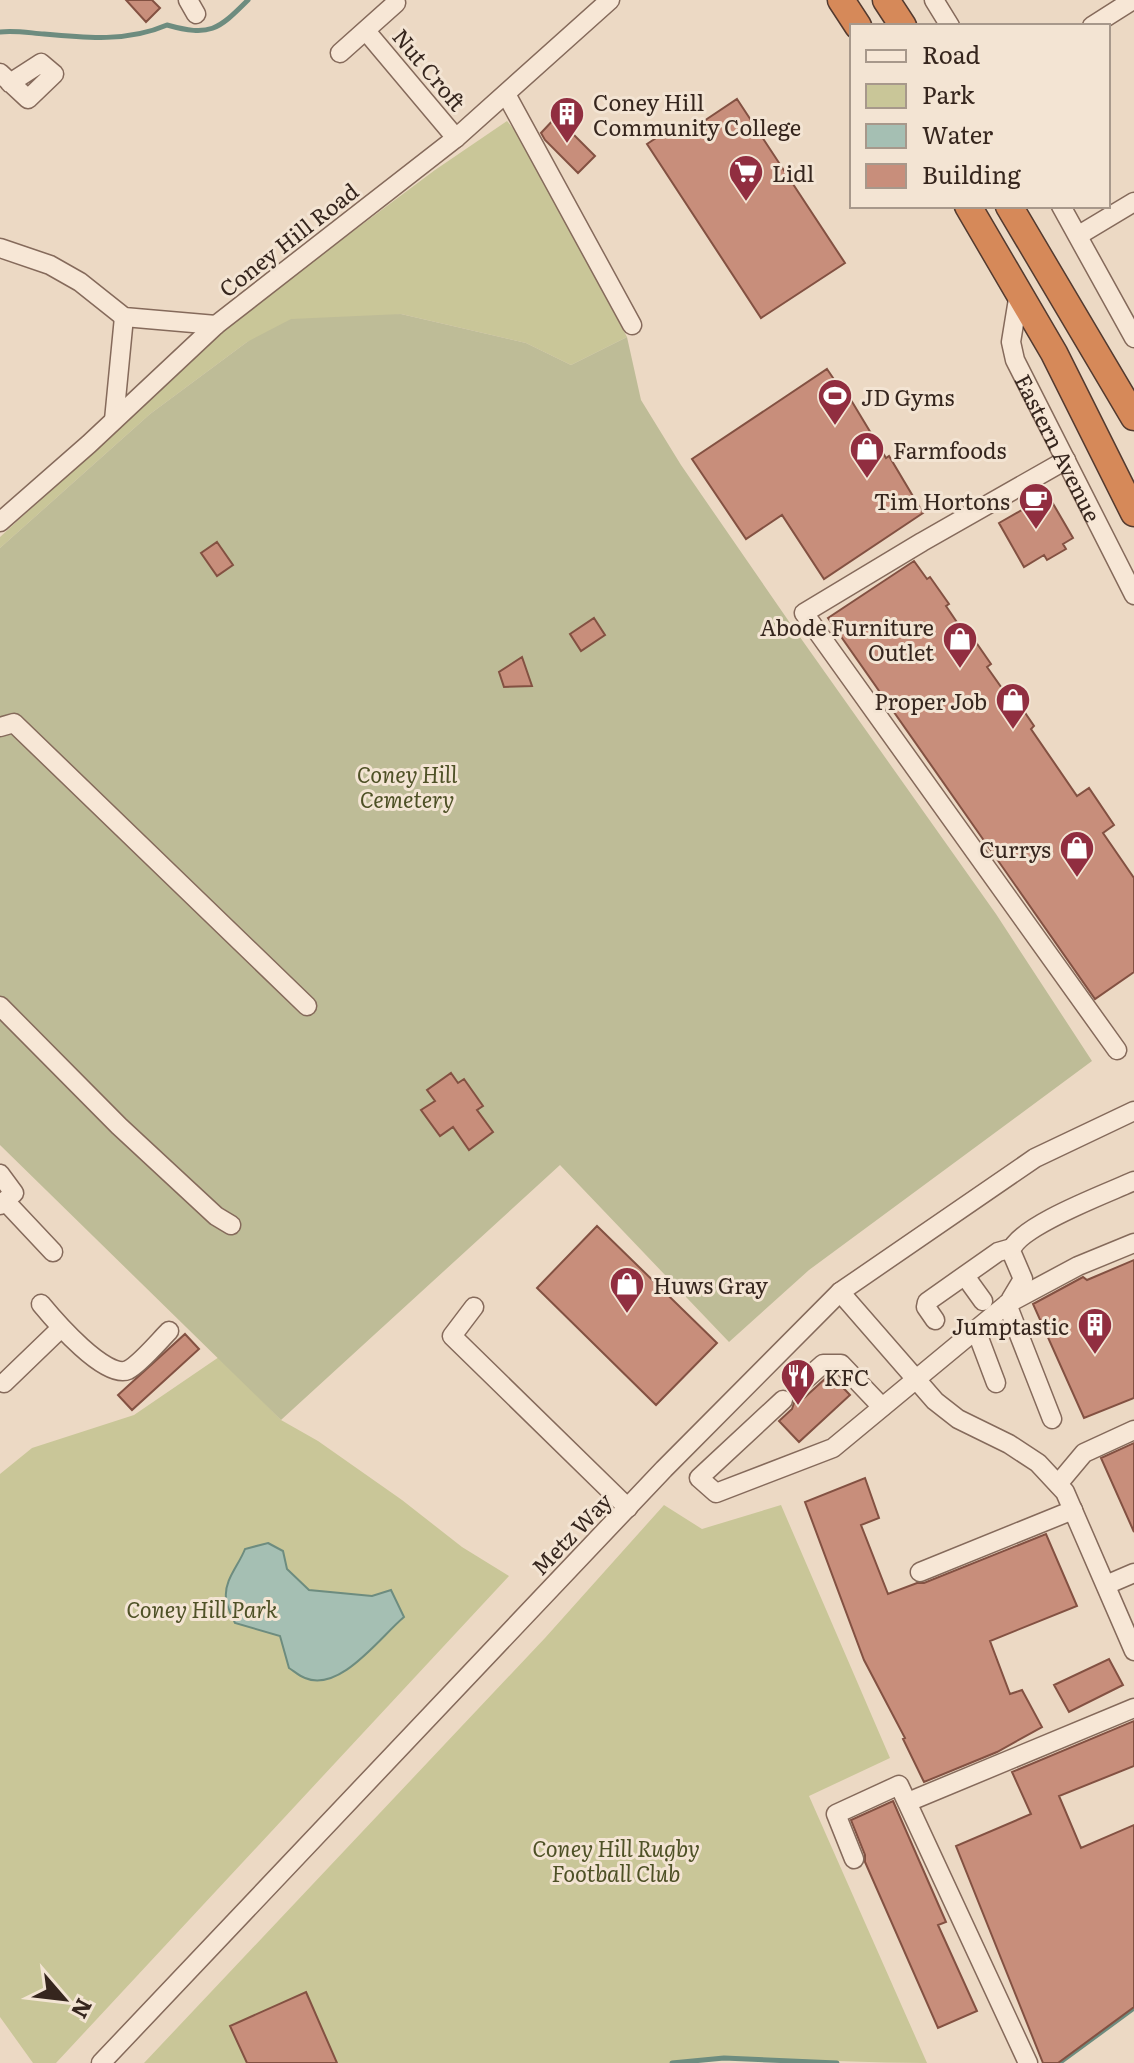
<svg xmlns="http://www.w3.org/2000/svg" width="1134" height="2063" viewBox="0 0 1134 2063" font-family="Literata,serif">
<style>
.green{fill:#c9c698}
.cemetery{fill:#bebc97}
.water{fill:#a5bfb3;stroke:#6d8c7f;stroke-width:2}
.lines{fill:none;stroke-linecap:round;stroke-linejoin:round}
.stream{stroke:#6d8c7f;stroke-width:5}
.building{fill:#c88e7b;stroke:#835142;stroke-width:2}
.minor-casing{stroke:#856a5b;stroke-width:21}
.highway-casing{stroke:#533a2f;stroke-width:29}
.minor{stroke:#f7e7d6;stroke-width:18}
.highway{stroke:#d68959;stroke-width:26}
.labels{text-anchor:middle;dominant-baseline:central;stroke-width:6;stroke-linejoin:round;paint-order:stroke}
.street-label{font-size:22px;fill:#36261e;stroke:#f3e4d3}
.poi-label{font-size:22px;fill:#36261e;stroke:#f3e4d3;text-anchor:start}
.park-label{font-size:22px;font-style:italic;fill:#4e5126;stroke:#f3e4d3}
</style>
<rect width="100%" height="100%" fill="#ecd9c4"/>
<!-- green -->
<path class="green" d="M 507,121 L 517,133 L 627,337 L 571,365 L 526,343 L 401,314 L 247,342 L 150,414 L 0,548 L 0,537 L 241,315 L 435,170 Z
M 219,1357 L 281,1420 L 318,1441 L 402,1500 L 462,1547 L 509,1576 L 56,2063 L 33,2063 L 0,2017 L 0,1474 L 32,1448 L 134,1415 Z
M 664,1505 L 702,1529 L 781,1505 L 890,1758 L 809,1796 L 927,2063 C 842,2063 757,2055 672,2063 L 144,2063 L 545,1638 Z"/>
<!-- cemetery -->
<path class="cemetery" d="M 401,314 L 526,343 L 571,365 L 627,337 L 641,400 L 681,465 L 790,623 L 996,914 L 1092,1061 L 809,1270 L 729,1342 L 560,1165 L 281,1420 L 0,1145 L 0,548 L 150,414 L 247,342 L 291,319 Z"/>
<!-- water -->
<path class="water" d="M 268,1543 L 283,1551 L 287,1569 L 309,1590 L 372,1596 L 391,1590 L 404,1617 C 380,1637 340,1693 305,1678 C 299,1676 294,1671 289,1668 L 280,1636 L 235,1623 C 232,1616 226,1606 226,1598 C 224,1580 239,1565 245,1549 Z"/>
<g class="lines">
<!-- stream -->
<path class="stream" d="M 0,32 C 14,30 30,33 44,34 C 86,38 128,42 167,25 C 210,37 218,30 248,0
M 672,2063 L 724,2058 L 837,2063
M 1059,2063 L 1134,2008"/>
</g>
<!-- building -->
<path class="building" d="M 126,0 L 152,0 L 160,8 L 146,22 Z
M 737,99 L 845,263 L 761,318 L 647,144 L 679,123 L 686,133 Z
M 556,117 L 595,156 L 578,173 L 545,140 L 541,133 Z
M 827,369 L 846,397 L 848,395 L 886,458 L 889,456 L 923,513 L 824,579 L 782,515 L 746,539 L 692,459 Z
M 1048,495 L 1073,538 L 1063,544 L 1066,549 L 1047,560 L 1044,555 L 1024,567 L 999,523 Z
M 217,542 L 233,565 L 217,576 L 201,553 Z
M 914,561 L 927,579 L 930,577 L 949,604 L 946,606 L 969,640 L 973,638 L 991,664 L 987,667 L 1011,701 L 1015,698 L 1034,726 L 1031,729 L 1077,796 L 1089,788 L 1114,825 L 1103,833 L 1134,878 L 1134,972 L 1095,999 L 828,618 Z
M 594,618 L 605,635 L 581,651 L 570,634 Z
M 522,657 L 532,686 L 504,687 L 499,672 Z
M 451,1073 L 458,1083 L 464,1079 L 483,1106 L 477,1110 L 493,1132 L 469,1150 L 453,1127 L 440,1136 L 421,1110 L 435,1101 L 427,1090 Z
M 597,1226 L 717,1343 L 656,1405 L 537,1288 Z
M 1134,1260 L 1134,1398 L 1084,1418 L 1033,1304 L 1083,1277 L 1087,1280 Z
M 185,1334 L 199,1349 L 132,1410 L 118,1395 Z
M 828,1376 L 832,1376 L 850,1395 L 799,1442 L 779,1421 L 792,1409 L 795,1400 L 804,1398 Z
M 1134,1443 L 1134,1532 L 1101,1458 Z
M 865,1478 L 879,1518 L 861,1525 L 888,1594 L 917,1583 L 924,1583 L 1046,1534 L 1077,1606 L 990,1641 L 1010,1694 L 1022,1690 L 1042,1727 L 997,1752 L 924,1782 L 903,1739 L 905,1738 L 864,1660 L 805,1502 Z
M 1109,1659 L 1123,1685 L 1069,1712 L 1054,1685 Z
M 1134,1721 L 1134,1766 L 1059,1796 L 1081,1848 L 1134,1825 L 1134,2007 L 1058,2063 L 1043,2063 L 956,1846 L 1031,1814 L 1012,1772 Z
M 893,1801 L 946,1922 L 938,1925 L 977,2011 L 938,2028 L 865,1862 L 865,1855 L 851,1820 Z
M 306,1992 L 337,2063 L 247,2063 L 230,2026 Z"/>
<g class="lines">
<defs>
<g id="minor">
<path d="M 188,0 L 196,14"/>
<path d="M 934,0 L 950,26"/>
<path d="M 1092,26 L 1133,0"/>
<path d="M 366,31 L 456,138"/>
<path d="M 340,53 L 396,3"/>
<path d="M 0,73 L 28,99 L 54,74 L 41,63 L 10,83"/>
<path d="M 506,94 L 632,325"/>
<path d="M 1061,206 L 1134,338"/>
<path d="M 1079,235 L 1134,202"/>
<path d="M 0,248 L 50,265 L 80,282 L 124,317 L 216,325"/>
<path id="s1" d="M 1019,293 L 1011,342 L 1015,360 L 1134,595"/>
<path d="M 114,420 L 124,317"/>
<path d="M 1066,460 L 922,542 L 804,613 L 1117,1050"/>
<path d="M 0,522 L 89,444 L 216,325 L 456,138 L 610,0"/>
<path d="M 0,727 L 14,723 L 307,1006"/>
<path d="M 0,1006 L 119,1126 L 216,1216 L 231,1225"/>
<path d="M 0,1174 L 14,1193 L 0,1205"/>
<path d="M 5,1201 L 53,1252"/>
<path d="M 965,1276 L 983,1301"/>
<path d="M 840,1292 L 935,1401 L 958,1419 L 1009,1444 L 1038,1463 L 1065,1492 L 1134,1651"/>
<path d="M 1011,1299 L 1023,1279 L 1011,1251 C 1018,1226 1108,1193 1134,1181"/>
<path d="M 41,1304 C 55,1321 106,1380 128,1370 C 140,1364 159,1341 169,1331"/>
<path d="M 1007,1304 L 1052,1419"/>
<path d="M 474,1307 L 452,1336 L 628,1508"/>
<path d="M 935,1320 L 926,1307 L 927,1302 L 998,1252 L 1012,1248"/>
<path d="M 976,1330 L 996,1383"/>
<path d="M 4,1383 L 61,1328"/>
<path d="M 796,1388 L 823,1364 L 841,1364 L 882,1407"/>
<path d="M 783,1400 L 699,1478 L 716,1493 L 833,1448 L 1007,1304 L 1078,1266 L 1134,1243"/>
<path d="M 1058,1484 L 1084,1453 L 1134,1430"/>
<path d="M 920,1572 L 1073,1510"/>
<path d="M 1106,1585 L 1134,1573"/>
<path d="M 908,1802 L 1134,1708"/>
<path d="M 854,1859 L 836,1814 L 899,1785 L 1028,2063"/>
<path d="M 101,2063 L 664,1469 L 840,1292 L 1035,1158 L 1134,1111"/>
</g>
<path id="highway" d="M 841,0 L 858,26
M 886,0 L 903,26
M 968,206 L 1054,353 L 1134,513
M 1009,206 L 1134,417"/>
</defs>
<!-- minor casing -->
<use href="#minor" class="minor-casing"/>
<!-- highway casing -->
<use href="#highway" class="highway-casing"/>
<!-- minor -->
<use href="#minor" class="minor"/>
<!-- highway -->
<use href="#highway" class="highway"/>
</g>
<!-- icons -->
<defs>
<symbol id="building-pin" viewBox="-11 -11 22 30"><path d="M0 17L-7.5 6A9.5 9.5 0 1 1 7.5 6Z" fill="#912e40" stroke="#f3e4d3"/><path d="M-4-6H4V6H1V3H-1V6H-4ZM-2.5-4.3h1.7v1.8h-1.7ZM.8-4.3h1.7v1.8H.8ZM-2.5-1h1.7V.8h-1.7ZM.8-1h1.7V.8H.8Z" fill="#fff"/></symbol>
<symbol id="supermarket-pin" viewBox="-11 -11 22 30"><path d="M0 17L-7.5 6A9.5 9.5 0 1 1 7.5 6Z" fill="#912e40" stroke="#f3e4d3"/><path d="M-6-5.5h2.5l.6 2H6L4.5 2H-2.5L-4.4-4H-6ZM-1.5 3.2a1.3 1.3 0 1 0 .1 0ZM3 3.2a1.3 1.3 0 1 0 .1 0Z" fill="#fff"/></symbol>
<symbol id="stadium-pin" viewBox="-11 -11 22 30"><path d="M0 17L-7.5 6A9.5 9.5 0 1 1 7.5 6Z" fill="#912e40" stroke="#f3e4d3"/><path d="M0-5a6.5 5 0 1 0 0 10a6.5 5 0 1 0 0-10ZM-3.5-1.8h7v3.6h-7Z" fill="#fff"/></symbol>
<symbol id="shop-pin" viewBox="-11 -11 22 30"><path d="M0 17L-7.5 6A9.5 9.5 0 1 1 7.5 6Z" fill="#912e40" stroke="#f3e4d3"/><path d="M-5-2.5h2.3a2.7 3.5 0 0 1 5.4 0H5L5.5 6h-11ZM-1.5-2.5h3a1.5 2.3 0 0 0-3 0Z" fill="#fff"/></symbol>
<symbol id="cafe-pin" viewBox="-11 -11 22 30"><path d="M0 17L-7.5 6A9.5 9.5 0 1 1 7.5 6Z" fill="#912e40" stroke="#f3e4d3"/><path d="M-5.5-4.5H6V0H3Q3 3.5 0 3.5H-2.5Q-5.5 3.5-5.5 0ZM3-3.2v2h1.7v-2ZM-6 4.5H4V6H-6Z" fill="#fff"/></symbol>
<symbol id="restaurant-pin" viewBox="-11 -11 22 30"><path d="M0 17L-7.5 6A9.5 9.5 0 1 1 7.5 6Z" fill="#912e40" stroke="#f3e4d3"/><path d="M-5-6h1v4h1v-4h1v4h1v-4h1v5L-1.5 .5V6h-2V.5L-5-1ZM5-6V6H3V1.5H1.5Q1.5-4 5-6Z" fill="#fff"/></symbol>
</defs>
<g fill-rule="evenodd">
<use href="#building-pin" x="547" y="94" width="40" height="54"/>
<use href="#supermarket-pin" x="726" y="152" width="40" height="54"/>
<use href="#stadium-pin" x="815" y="376" width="40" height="54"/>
<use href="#shop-pin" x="847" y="429" width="40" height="54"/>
<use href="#cafe-pin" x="1016" y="480" width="40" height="54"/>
<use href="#shop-pin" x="940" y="619" width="40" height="54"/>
<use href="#shop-pin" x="993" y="680" width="40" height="54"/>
<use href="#shop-pin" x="1057" y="828" width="40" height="54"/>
<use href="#shop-pin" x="607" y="1264" width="40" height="54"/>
<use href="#building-pin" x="1075" y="1305" width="40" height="54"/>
<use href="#restaurant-pin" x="778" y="1356" width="40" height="54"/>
</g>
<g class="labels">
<!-- street labels -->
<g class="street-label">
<text transform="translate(430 69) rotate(50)">Nut Croft</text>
<text transform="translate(288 239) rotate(-38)">Coney Hill Road</text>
<text stroke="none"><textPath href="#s1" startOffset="166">Eastern Avenue</textPath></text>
<text transform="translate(571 1533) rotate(-46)">Metz Way</text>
</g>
<!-- poi labels -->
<g class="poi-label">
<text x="593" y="101">Coney Hill<tspan x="593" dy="25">Community College</tspan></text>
<text x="772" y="172">Lidl</text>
<text x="861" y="396">JD Gyms</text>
<text x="893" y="449">Farmfoods</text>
<text x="1010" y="500" text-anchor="end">Tim Hortons</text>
<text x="934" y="626" text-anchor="end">Abode Furniture<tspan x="934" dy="25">Outlet</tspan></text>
<text x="987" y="700" text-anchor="end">Proper Job</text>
<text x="1051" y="848" text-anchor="end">Currys</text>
<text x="653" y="1284">Huws Gray</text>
<text x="1069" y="1325" text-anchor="end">Jumptastic</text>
<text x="824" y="1376">KFC</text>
</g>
<!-- park labels -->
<g class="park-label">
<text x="407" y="773">Coney Hill<tspan x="407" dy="25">Cemetery</tspan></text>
<text x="202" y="1608">Coney Hill Park</text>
<text x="616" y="1847">Coney Hill Rugby<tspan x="616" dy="25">Football Club</tspan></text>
</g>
</g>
<!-- legend -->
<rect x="850" y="24" width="260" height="184" fill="#f3e4d3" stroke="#a7988b" stroke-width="2"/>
<rect x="866" y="50" width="40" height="12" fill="#f7e7d6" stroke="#a7988b" stroke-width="2"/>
<text x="922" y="64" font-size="24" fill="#36261e">Road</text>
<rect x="866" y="84" width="40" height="24" fill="#c9c698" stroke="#a7988b" stroke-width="2"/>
<text x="922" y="104" font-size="24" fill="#36261e">Park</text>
<rect x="866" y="124" width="40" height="24" fill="#a5bfb3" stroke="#a7988b" stroke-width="2"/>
<text x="922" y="144" font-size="24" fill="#36261e">Water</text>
<rect x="866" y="164" width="40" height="24" fill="#c88e7b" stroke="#a7988b" stroke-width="2"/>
<text x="922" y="184" font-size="24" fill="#36261e">Building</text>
<!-- north arrow -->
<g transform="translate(64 1999) rotate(118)" stroke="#f3e4d3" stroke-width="6" paint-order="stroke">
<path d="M0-6L14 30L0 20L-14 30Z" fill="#36261e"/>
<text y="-12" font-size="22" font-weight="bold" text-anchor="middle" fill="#36261e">N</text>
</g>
</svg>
